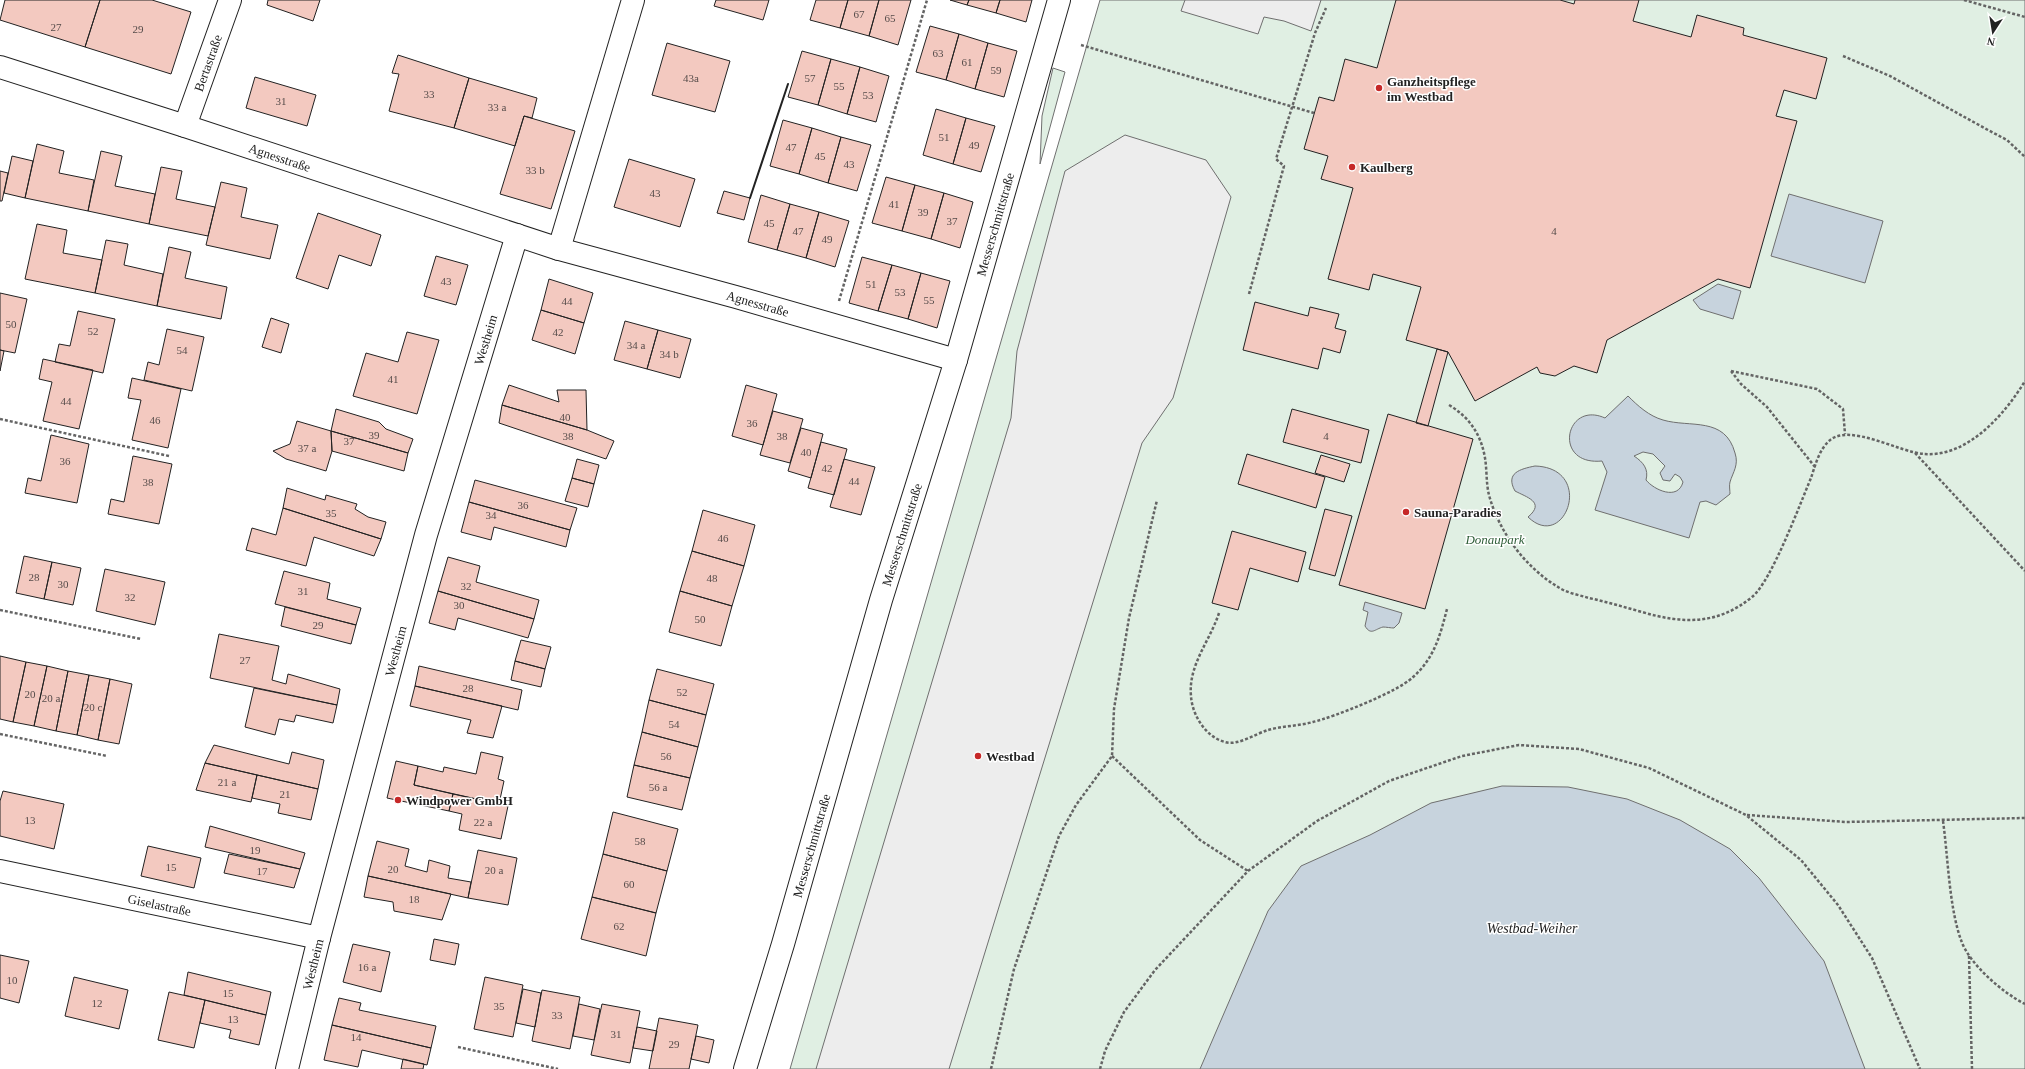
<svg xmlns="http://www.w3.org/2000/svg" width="2025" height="1069" viewBox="0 0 2025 1069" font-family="'Times New Roman',serif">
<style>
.green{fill:#e0efe3;stroke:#6f6f6f}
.parking{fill:#ededed;stroke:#6f6f6f}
.water{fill:#c7d3dd;stroke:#6f6f6f;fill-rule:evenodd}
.building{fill:#f3c9c0;stroke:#222}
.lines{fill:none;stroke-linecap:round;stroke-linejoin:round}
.minor-casing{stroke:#222;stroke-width:24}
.path{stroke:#646464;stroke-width:2.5;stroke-dasharray:3 2;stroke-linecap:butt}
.minor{stroke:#fff;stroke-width:22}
.wall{stroke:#222;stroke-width:2}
.poi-dot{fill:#c62828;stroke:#fff;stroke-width:1.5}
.labels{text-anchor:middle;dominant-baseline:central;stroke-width:3;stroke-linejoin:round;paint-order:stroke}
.number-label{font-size:11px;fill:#564c4a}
.street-label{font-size:13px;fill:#222;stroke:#fff}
.poi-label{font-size:13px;font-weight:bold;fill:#222;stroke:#fff;text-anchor:start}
.park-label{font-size:13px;font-style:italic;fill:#2f5e38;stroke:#fff}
.water-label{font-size:14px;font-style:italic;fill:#222;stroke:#fff}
</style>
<rect width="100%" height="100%" fill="#fff"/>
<!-- green -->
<path class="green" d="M 1100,0 L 2025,0 L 2025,1069 L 790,1069 Z
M 1053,68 L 1065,72 L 1040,164 L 1042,116 Z"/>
<!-- parking -->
<path class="parking" d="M 1185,0 L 1321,0 L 1311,31 L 1284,21 L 1264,17 L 1258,34 L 1181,11 Z
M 1125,135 L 1206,160 L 1231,197 L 1173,398 L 1142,443 L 949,1069 L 816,1069 L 1011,418 L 1017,351 L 1065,171 Z"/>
<!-- water -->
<path class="water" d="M 1789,194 L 1883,221 L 1865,283 L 1771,256 Z
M 1718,284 L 1741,291 L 1733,319 L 1700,309 L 1693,300 Z
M 1628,396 C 1638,406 1649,416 1663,420 C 1690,428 1725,416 1735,453 C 1739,465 1733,472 1730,482 C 1729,485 1730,491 1730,494 L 1716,505 L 1706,501 L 1700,502 L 1689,538 L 1595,510 L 1607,472 L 1602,461 C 1552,466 1565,400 1605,418 ZM 1643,452 L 1653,454 L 1665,466 L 1660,473 L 1663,480 L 1670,481 L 1675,474 L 1680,477 L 1683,482 C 1678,501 1654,490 1646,480 C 1649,469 1643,462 1634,456 Z
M 1535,466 C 1596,468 1565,553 1528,517 C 1546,502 1526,497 1515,491 C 1505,473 1520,469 1535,466 Z
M 1365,602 L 1402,613 L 1399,623 L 1394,628 C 1391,628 1386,627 1383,627 C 1375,629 1371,636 1365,626 L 1368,612 L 1363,610 Z
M 1502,786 L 1568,787 L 1627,799 L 1680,820 L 1730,849 L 1759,878 L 1824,961 L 1865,1069 L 1200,1069 L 1268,911 L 1301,866 L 1370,835 L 1431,803 Z"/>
<!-- building -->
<path class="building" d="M 5,0 L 100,0 L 85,47 L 0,20 Z
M 100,0 L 152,0 L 191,12 L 171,74 L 85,47 Z
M 268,0 L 320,0 L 313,21 L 267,5 Z
M 716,0 L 769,0 L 763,20 L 714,6 Z
M 816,0 L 848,0 L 840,28 L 810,20 Z
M 848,0 L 879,0 L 869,36 L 840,28 Z
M 879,0 L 911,0 L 898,45 L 869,36 Z
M 950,0 L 969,0 L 967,5 Z
M 969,0 L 1000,0 L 996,13 L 967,5 Z
M 1000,0 L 1032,0 L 1026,22 L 996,13 Z
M 1396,0 L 1560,0 L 1574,4 L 1575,0 L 1639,0 L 1633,21 L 1691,37 L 1697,15 L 1744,28 L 1743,35 L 1827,58 L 1816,99 L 1784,90 L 1776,116 L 1797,121 L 1750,288 L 1718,279 L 1607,340 L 1597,373 L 1574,366 L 1555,376 L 1540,373 L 1537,367 L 1475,401 L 1448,352 L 1406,340 L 1421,287 L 1373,274 L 1369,290 L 1328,279 L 1353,188 L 1321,179 L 1328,156 L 1304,149 L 1319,97 L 1334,101 L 1345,59 L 1377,68 Z
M 930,26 L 959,34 L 946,80 L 916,72 Z
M 959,34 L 988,43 L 975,89 L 946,80 Z
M 667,43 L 730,61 L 715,112 L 652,95 Z
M 988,43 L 1017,51 L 1004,97 L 975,89 Z
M 802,51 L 831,59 L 818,105 L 788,97 Z
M 398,55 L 469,78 L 454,128 L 389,111 L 399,74 L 392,73 Z
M 831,59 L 860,67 L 847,114 L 818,105 Z
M 860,67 L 889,76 L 876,122 L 847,114 Z
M 255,77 L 316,95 L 307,126 L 246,108 Z
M 469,78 L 537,98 L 532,118 L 524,116 L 515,146 L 454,128 Z
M 936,109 L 966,118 L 953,164 L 923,155 Z
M 524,116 L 575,131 L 551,209 L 500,194 Z
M 966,118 L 995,126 L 981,172 L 953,164 Z
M 783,120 L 812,128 L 799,174 L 770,166 Z
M 812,128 L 841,137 L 828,183 L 799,174 Z
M 841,137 L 871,145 L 857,191 L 828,183 Z
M 37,144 L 64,151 L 59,173 L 94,180 L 88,211 L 25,198 Z
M 101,151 L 122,156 L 115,186 L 155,194 L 149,224 L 88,211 Z
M 12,156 L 33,161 L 25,198 L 4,193 Z
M 629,159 L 695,179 L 680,227 L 614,207 Z
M 161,167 L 182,171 L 176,199 L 215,207 L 208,236 L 149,224 Z
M 0,171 L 8,173 L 2,201 L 0,201 Z
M 886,177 L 915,185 L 902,231 L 872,223 Z
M 221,182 L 247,188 L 241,217 L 278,225 L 270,259 L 206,245 Z
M 915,185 L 944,193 L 931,239 L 902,231 Z
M 724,191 L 750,198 L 744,220 L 717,213 Z
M 944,193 L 973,202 L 960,248 L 931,239 Z
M 761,195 L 790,204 L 777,250 L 748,242 Z
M 790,204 L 819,212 L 806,258 L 777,250 Z
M 819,212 L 849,221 L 835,267 L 806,258 Z
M 318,213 L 381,235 L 371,266 L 339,255 L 328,289 L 296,278 Z
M 37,224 L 67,230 L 63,253 L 102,260 L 95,293 L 25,279 Z
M 106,240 L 128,244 L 124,265 L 163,274 L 157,306 L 95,293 Z
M 169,247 L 191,252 L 185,278 L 227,287 L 221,319 L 157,306 Z
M 436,256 L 468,265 L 456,305 L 424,296 Z
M 862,257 L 892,265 L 878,311 L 849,303 Z
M 892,265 L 921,273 L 908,319 L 878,311 Z
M 921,273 L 950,281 L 937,328 L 908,319 Z
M 549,279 L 593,293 L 584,323 L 541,310 Z
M 0,293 L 27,299 L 15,353 L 0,350 Z
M 1255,302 L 1308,316 L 1310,307 L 1339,314 L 1335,328 L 1346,331 L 1340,353 L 1323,348 L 1318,369 L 1243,350 Z
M 541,310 L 584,323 L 575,354 L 532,340 Z
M 78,311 L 115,319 L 103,373 L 55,362 L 59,344 L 70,346 Z
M 271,318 L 289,324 L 281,353 L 262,347 Z
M 625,321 L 658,330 L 647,369 L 614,360 Z
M 167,329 L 204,337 L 192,391 L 144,380 L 148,362 L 159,365 Z
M 658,330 L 691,339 L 680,378 L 647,369 Z
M 407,332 L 439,340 L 417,414 L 353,396 L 366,353 L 398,362 Z
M 1437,349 L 1448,352 L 1428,426 L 1416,423 Z
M 0,350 L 4,351 L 0,371 Z
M 43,359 L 93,370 L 79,429 L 43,421 L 52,382 L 39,379 Z
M 132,378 L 181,389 L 168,448 L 132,440 L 141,400 L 128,398 Z
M 509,385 L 559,402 L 557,390 L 586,390 L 587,430 L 502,405 Z
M 746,385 L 777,394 L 763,445 L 732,436 Z
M 502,405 L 587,430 L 614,441 L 606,459 L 499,423 Z
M 336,409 L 379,422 L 386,429 L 413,439 L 408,453 L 331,431 Z
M 1292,409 L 1369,430 L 1361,463 L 1283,442 Z
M 773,411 L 803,419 L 790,463 L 760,455 Z
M 1388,414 L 1473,439 L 1425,609 L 1339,585 Z
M 297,421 L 331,431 L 332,451 L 326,471 L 286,459 L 273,451 L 290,444 Z
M 801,428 L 823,434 L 811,478 L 788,471 Z
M 331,431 L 408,453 L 404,471 L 332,451 Z
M 51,435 L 89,444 L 77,503 L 25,493 L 28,478 L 41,481 Z
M 821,442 L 847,449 L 834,495 L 808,488 Z
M 1247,454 L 1325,477 L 1316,508 L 1238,484 Z
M 1321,455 L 1350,464 L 1344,482 L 1315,473 Z
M 133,456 L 172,464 L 159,524 L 108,514 L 111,499 L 124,502 Z
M 577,459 L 599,465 L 594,484 L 572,478 Z
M 844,459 L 875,467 L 861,515 L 830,507 Z
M 572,478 L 594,484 L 588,507 L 565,501 Z
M 475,480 L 577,508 L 570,530 L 469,502 Z
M 287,488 L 325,500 L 326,495 L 357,504 L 355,509 L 368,517 L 386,522 L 381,539 L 283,508 Z
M 469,502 L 570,530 L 566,547 L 494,527 L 491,540 L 461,532 Z
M 283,508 L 381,539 L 374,556 L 314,537 L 306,566 L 246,550 L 252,528 L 276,535 Z
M 1325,509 L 1352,516 L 1335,576 L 1309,569 Z
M 703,510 L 755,525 L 744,566 L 692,551 Z
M 1232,531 L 1306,552 L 1298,582 L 1250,568 L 1238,610 L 1212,603 Z
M 692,551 L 744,566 L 732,606 L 680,591 Z
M 24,556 L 52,562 L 44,599 L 16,593 Z
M 448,557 L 480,566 L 476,582 L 539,600 L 534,619 L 438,591 Z
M 52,562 L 81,568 L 73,605 L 44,599 Z
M 105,569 L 165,582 L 155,625 L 96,611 Z
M 284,571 L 330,583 L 327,599 L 361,608 L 356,625 L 275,604 Z
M 438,591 L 534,619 L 528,638 L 458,618 L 455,630 L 429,623 Z
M 680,591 L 732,606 L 721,646 L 669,632 Z
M 285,607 L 356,625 L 351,644 L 281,626 Z
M 219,634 L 279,646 L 272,680 L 286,684 L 288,674 L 340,689 L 337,705 L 210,678 Z
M 521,640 L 551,647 L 545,669 L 515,661 Z
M 0,656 L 26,662 L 13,722 L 0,719 Z
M 515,661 L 545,669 L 541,687 L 511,680 Z
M 26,662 L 47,666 L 34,726 L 13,722 Z
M 47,666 L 68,671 L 56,731 L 34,726 Z
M 419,666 L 522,690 L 518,710 L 415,686 Z
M 657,669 L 714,684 L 706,715 L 649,700 Z
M 68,671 L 89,675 L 77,735 L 56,731 Z
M 89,675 L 110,679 L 98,740 L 77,735 Z
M 110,679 L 132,684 L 119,744 L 98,740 Z
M 415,686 L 502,706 L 493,738 L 467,733 L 471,720 L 410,706 Z
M 254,688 L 337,705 L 333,723 L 296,715 L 294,722 L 279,719 L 275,735 L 245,727 Z
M 649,700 L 706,715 L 698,747 L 642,732 Z
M 642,732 L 698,747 L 690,778 L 634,765 Z
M 214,745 L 289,764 L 292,752 L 324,760 L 318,789 L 205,763 Z
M 481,752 L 503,757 L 498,779 L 504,781 L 499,804 L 414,785 L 418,766 L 443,772 L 444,767 L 476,774 Z
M 396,761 L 418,766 L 414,785 L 453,794 L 449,811 L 387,798 Z
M 205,763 L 257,775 L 251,802 L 196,790 Z
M 634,765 L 690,778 L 682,810 L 627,797 Z
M 257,775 L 318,789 L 311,820 L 278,813 L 280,804 L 252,798 Z
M 3,791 L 64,804 L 54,849 L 0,836 L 0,801 Z
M 453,794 L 508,806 L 501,839 L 459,830 L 462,814 L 449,811 Z
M 613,812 L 678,829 L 667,871 L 603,854 Z
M 210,826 L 305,853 L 300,869 L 205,847 Z
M 377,841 L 409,849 L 405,866 L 427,872 L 429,860 L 450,866 L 448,878 L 471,882 L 468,898 L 368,876 Z
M 148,846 L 201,858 L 194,888 L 141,876 Z
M 478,850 L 517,858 L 508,905 L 468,898 Z
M 229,854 L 300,869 L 294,888 L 224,873 Z
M 603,854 L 667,871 L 656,913 L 592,897 Z
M 368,876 L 451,894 L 442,920 L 394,911 L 393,902 L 364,897 Z
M 592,897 L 656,913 L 646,956 L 581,939 Z
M 434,939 L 459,944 L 455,965 L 430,960 Z
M 353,944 L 390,952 L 381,992 L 343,982 Z
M 0,955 L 29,961 L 19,1003 L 0,998 Z
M 188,972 L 271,992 L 266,1015 L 184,995 Z
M 74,977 L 128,990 L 119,1029 L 65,1016 Z
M 485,977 L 523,985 L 513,1037 L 474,1029 Z
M 523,989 L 541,993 L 535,1027 L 516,1023 Z
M 542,990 L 580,997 L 570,1049 L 532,1041 Z
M 169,992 L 205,1000 L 194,1048 L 158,1040 Z
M 339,998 L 361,1003 L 359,1010 L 436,1026 L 431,1048 L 332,1025 Z
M 205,1000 L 266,1015 L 259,1045 L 229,1038 L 231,1030 L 200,1023 Z
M 579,1004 L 600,1009 L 594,1040 L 573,1036 Z
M 602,1004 L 640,1011 L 630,1063 L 591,1055 Z
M 659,1018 L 698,1025 L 689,1069 L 649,1069 Z
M 332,1025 L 431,1048 L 427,1065 L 362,1050 L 358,1067 L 324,1060 Z
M 637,1027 L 657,1031 L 653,1051 L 633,1048 Z
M 696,1036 L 714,1040 L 709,1063 L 691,1059 Z
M 403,1059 L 424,1064 L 423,1069 L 401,1069 Z"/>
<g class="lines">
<defs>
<g id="minor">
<path id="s1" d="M 0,67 L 185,126 L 559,249 L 736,297 L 956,360"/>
<path id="s2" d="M 185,126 L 230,0"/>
<path d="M 559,249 L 633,0"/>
<path id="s3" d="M 0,871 L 319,938"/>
<path id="s4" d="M 287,1069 L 319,938 L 426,535 L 517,235"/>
<path id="s5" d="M 745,1069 L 783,944 L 881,600 L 956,360 L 1059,0"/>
</g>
</defs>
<!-- minor casing -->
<use href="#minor" class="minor-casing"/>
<!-- path -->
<path class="path" d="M 1964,0 L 2025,17
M 1081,45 L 1314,113
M 1843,56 L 1890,76 L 1988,130 L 2007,140 L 2025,157
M 1249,294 L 1284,166 L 1276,159 L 1315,33 L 1326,8
M 839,301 L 927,0
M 1731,371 L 1817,389 L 1843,409 L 1845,434
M 1731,371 L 1741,384 L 1767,407 L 1815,467
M 1449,405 C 1469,417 1481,434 1485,458 C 1487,470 1486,483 1489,495 C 1499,532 1525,567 1558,587 C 1567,593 1579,595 1589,598 C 1607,602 1624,607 1642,612 C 1683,624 1718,625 1752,597 C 1771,582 1800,504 1811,478 C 1815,466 1819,450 1829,441 C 1849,422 1900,453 1925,454 C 1968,457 2005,414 2025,381
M 0,419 L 169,456
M 1915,453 L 2025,571
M 0,610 L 141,639
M 1219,613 C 1210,641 1188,665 1191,696 C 1192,714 1205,737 1225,742 C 1238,746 1255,734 1268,730 C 1282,726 1298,726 1313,722 C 1334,717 1397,692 1412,678 C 1434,659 1440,636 1447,609
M 0,734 L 107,756
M 1112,756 L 1200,840 L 1248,871
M 1747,815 L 1846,822 L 2025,818
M 1943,821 C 1948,856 1949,907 1961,940 C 1969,964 2003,993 2025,1004
M 1969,956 L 1972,1069
M 458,1047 L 558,1069
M 991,1069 L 1014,969 L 1059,836 L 1076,805 L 1112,756 L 1114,709 L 1129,618 L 1157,500
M 1100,1069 L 1105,1051 L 1124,1012 L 1155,970 L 1248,871 L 1317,821 L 1389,781 L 1462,756 L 1519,745 L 1579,749 L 1649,768 L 1746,815 L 1801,860 L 1838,905 L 1872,958 L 1920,1069"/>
<!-- minor -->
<use href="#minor" class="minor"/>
<!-- wall -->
<path class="wall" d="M 750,198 L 788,84"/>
</g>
<!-- markers -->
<g class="poi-dot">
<circle cx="1379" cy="88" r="4"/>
<circle cx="1352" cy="167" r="4"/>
<circle cx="1406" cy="512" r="4"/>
<circle cx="978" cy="756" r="4"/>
<circle cx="398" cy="800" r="4"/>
</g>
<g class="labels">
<!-- number labels -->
<g class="number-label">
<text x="859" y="14">67</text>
<text x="890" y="18">65</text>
<text x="56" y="27">27</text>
<text x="138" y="29">29</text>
<text x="938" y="53">63</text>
<text x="967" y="62">61</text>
<text x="996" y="70">59</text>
<text x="691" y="78">43a</text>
<text x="810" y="78">57</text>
<text x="839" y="86">55</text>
<text x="429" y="94">33</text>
<text x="868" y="95">53</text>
<text x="281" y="101">31</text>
<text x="497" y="107">33 a</text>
<text x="944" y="137">51</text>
<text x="974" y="145">49</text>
<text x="791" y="147">47</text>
<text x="820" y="156">45</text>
<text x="849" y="164">43</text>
<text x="535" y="170">33 b</text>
<text x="655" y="193">43</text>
<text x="894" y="204">41</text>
<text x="923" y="212">39</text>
<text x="952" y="221">37</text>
<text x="769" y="223">45</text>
<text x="798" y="231">47</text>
<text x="1554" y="231">4</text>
<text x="827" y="239">49</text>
<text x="446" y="281">43</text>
<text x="871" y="284">51</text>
<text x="900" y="292">53</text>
<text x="929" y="300">55</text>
<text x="567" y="301">44</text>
<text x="11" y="324">50</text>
<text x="93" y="331">52</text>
<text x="558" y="332">42</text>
<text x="636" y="345">34 a</text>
<text x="182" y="350">54</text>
<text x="669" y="354">34 b</text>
<text x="393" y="379">41</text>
<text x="66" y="401">44</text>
<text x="565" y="417">40</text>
<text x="155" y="420">46</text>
<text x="752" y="423">36</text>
<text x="374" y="435">39</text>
<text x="568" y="436">38</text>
<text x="782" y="436">38</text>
<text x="1326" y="436">4</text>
<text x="349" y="441">37</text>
<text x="307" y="448">37 a</text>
<text x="806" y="452">40</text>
<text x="65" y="461">36</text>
<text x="827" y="468">42</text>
<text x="854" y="481">44</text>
<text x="148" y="482">38</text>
<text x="523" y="505">36</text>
<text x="331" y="513">35</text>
<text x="491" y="515">34</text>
<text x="723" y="538">46</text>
<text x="34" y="577">28</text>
<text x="712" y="578">48</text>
<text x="63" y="584">30</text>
<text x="466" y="586">32</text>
<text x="303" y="591">31</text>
<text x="130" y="597">32</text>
<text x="459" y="605">30</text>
<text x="700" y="619">50</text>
<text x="318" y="625">29</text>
<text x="245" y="660">27</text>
<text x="468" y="688">28</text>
<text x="682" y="692">52</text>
<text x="30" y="694">20</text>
<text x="51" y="698">20 a</text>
<text x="93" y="707">20 c</text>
<text x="674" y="724">54</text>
<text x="666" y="756">56</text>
<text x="227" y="782">21 a</text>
<text x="658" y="787">56 a</text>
<text x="285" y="794">21</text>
<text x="30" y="820">13</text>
<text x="483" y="822">22 a</text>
<text x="640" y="841">58</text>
<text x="255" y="850">19</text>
<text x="171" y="867">15</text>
<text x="393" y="869">20</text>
<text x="494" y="870">20 a</text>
<text x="262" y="871">17</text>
<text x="629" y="884">60</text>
<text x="414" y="899">18</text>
<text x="619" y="926">62</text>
<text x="367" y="967">16 a</text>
<text x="12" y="980">10</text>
<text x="228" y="993">15</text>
<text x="97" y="1003">12</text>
<text x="499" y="1006">35</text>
<text x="557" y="1015">33</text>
<text x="233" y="1019">13</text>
<text x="616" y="1034">31</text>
<text x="356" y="1037">14</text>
<text x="674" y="1044">29</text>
</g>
<!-- street labels -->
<g class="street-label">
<text stroke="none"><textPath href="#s2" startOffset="67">Bertastraße</textPath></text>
<text stroke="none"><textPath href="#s1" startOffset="294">Agnesstraße</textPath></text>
<text stroke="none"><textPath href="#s5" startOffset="881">Messerschmittstraße</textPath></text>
<text stroke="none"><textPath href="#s1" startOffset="794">Agnesstraße</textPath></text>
<text stroke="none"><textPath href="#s4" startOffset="756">Westheim</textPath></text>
<text stroke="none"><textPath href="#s5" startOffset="557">Messerschmittstraße</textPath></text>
<text stroke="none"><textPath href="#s4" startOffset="432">Westheim</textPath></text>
<text stroke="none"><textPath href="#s5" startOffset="233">Messerschmittstraße</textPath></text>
<text stroke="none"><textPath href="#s3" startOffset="163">Giselastraße</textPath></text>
<text stroke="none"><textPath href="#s4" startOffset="108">Westheim</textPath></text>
</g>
<!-- poi labels -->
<g class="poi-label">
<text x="1387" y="81">Ganzheitspflege<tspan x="1387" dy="15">im Westbad</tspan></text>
<text x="1360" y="167">Kaulberg</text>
<text x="1414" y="512">Sauna-Paradies</text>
<text x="986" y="756">Westbad</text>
<text x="406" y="800">Windpower GmbH</text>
</g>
<!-- park labels -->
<g class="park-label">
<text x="1495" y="539">Donaupark</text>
</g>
<!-- water labels -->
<g class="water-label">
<text x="1532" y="928">Westbad-Weiher</text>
</g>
</g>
<!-- north arrow -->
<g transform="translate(1993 32) rotate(192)" stroke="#ffffff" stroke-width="3" paint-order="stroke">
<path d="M0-3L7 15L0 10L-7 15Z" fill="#222222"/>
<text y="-6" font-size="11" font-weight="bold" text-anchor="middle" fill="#222222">N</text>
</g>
</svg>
